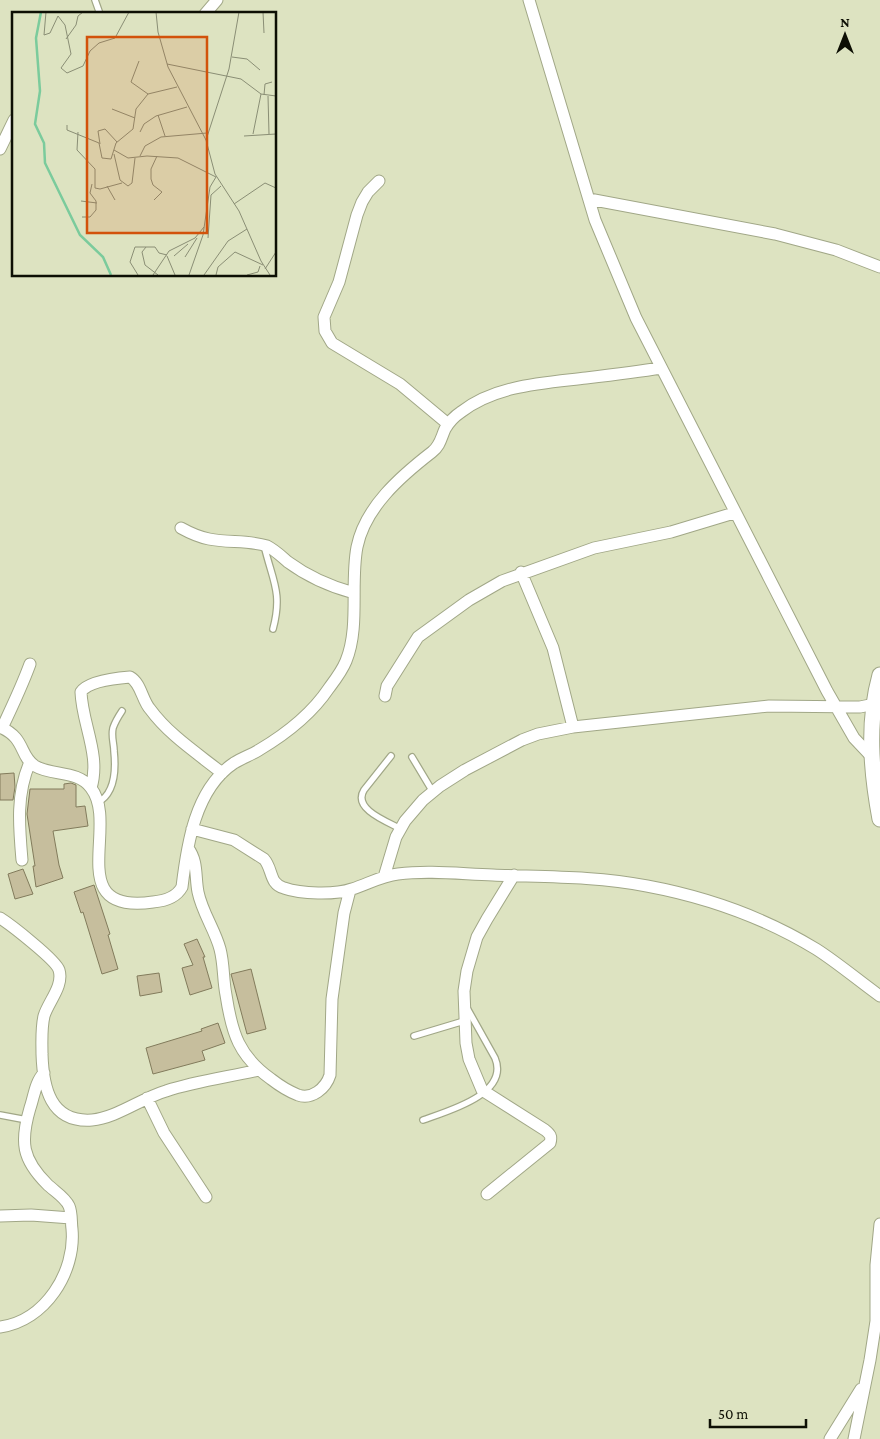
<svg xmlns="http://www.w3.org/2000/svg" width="880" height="1439" viewBox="0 0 880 1439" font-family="'Crimson Pro',serif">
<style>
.building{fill:#c6be9d;stroke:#827b5c}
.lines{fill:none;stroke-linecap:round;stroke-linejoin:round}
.service-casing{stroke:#a1a787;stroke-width:8}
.minor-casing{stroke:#a1a787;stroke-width:13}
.tertiary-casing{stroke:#a1a787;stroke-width:17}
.service{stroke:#fff;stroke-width:5.5}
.minor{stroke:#fff;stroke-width:11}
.tertiary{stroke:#fff;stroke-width:15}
.inset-river{fill:none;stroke:#7bcb9c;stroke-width:2.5}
.inset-road{fill:none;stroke:#8a8e75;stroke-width:1}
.view{fill:#d2520b;fill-opacity:0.15;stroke:#d2520b;stroke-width:2.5}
.inset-edge{fill:none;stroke:#0d0f04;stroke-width:2.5}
</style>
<rect width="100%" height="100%" fill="#dde3c1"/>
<!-- building -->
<path class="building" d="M 14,773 L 15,787 L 13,800 L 0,800 L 0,774 Z
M 71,783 L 76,785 L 76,807 L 85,806 L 88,826 L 53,831 L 59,865 L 63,878 L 36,887 L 33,866 L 35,866 L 27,814 L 30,789 L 64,789 L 64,784 Z
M 23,869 L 33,894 L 15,899 L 8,874 Z
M 94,885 L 110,934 L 108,935 L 118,969 L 102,974 L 83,912 L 81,913 L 74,892 Z
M 197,939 L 205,957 L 203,957 L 212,988 L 190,995 L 182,968 L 193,965 L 184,944 Z
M 251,969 L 266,1029 L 247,1034 L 231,974 Z
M 159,973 L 162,992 L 140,996 L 137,976 Z
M 218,1023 L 225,1043 L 202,1051 L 205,1060 L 153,1074 L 146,1048 L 202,1031 L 201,1029 Z"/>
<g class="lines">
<defs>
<path id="service" d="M 95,0 L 100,14
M 264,545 C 272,580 283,592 273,629
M 391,756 L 364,790 C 352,809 388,822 401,829
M 412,757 L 433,792
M 97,803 C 115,794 116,770 114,751 C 114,743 111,737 113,728 C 115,722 118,717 122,711
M 414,1036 L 464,1021
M 0,1115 L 27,1120
M 423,1120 C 448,1111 510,1094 495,1058 L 467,1008"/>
<path id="minor" d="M 529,0 L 595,220 L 636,318 L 827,691 L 854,738 L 871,756
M 205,14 L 217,0
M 0,149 L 14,120
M 379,181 L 368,192 L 362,202 L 357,215 L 339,282 L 324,317 L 325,331 L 332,343 L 400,384 L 448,424
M 589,199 L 775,234 L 836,250 L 880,267
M 181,528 C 190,533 199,537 209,539 C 228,543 249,540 267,546 C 275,550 281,556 288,562 C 307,576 332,587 354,593
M 521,572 L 553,648 L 573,727
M 385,696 L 387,686 L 418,637 L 469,600 L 502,581 L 594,548 L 671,532 L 734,513
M 0,727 C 26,738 19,756 35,766 C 52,776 78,770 91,788 C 120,825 62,915 153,902 C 165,901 176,898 182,887 C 187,845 195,789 234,763 C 242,758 251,755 259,750 C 286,734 311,715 329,688 C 335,680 342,671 346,661 C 360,627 350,583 357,547 C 365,507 401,476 432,452 C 440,446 441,438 445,429 C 449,422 455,416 461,412 C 496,385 544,383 586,378 C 611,375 636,372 661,368
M 2,728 C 12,707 22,686 30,664
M 91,788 C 101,755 82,724 81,692 C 88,681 118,678 130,677 C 141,683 142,700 150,709 C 169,735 197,753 222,773
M 192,829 L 234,840 L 264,859 C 273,869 269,884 284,888 C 301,894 335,895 352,889 C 368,884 381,876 398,874 C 429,870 461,874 493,875 C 544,877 596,876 647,886 C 706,897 765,918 816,949 C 838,963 859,981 880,996
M 188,848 C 198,861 195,877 198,892 C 202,912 215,930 220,949 C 224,964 223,980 226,995 C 232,1034 239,1056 271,1079 C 280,1086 288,1091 298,1095 C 312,1100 326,1088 330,1075 L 332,999 L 344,913 L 350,890
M 22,860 C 19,826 16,794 30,762
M 384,877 L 396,837 L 405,821 L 423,800 L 440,786 L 465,770 L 522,740 L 538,734 L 573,727 L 769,706 L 860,707 L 875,704
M 0,918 C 11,925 56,960 59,970 C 64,986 48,1002 44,1016 C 41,1029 42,1042 42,1054 C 43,1087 50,1123 92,1120 C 116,1118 142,1098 166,1091 C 196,1081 229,1077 259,1070
M 147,1098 L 164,1133 L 206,1197
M 487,1194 L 550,1143 C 552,1136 550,1134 545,1130 L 482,1090 L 469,1059 L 466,1043 L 464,991 L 467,971 L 477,937 L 487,919 L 514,875
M 0,1216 L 31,1215 L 71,1218
M 0,1327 C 45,1321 76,1272 72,1229 C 71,1222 72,1213 69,1206 C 65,1197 54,1191 47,1184 C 22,1159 20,1142 30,1108 C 34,1097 35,1082 44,1073
M 830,1439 L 861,1389
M 854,1439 L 870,1360 L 876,1321 L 876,1265 L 880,1224"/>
<path id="tertiary" d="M 880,675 C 867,722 871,771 880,819"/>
</defs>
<!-- service casing -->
<use href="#service" class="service-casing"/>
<!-- minor casing -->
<use href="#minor" class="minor-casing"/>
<!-- tertiary casing -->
<use href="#tertiary" class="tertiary-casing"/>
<!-- service -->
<use href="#service" class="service"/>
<!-- minor -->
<use href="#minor" class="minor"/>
<!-- tertiary -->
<use href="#tertiary" class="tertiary"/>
</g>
<!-- overview -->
<g transform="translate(12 12)">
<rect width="264" height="264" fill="#dde3c1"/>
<path class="inset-river" d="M 29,0 L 24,26 L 28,79 L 23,112 L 32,131 L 33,151 L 68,223 L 91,245 L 99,263"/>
<path class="inset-road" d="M 34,0 L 32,23 L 38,21 L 46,4 L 53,13 L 59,42 L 49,56 L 55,61 L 71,54 L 78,39 L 87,31 L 103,26 L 117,0M 144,0 L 146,20 L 156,55 L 194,128M 227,0 L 217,57 L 194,128 L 203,162 L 227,199 L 249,249 L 258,263M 251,0 L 252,21M 54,27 L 64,13 L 66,4 L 71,0M 220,45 L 235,47 L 248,58M 127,49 L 119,70 L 136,82M 155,52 L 229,67 L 249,82 L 264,84M 252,83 L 253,72 L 260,70M 256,84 L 257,122M 100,97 L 123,106M 146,103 L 153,124M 55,113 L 55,118 L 87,131 L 90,146 L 99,147 L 104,131 L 121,117 L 124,97 L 136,82 L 165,75M 66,120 L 65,138 L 83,157 L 83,176 L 88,177 L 110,171M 128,120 L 132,112 L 144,104 L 175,95M 241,122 L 249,82M 232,124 L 264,122M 88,132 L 86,119 L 93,117 L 105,130M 102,138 L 116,146 L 135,144 L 166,146 L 204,165M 102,142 L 108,168 L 116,174 L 120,171 L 123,146M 128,144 L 133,134 L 149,125 L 195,121M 95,174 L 103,188M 142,188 L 150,180 L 141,173 L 139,167 L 139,157 L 145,144M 69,189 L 85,191M 222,192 L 253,171 L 264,176M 70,205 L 78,205 L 84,198 L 84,189 L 78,181 L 80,172M 196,226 L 199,183 L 209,174M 134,235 L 130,240 L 133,253 L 146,263M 155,244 L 163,263M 162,244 L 176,232M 173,245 L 185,226M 253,257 L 264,240M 126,263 L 118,250 L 123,235 L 143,235 L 147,241 L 155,243M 141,263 L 157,239 L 183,226 L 192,215M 177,263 L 191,223 L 198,175 L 204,165M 192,263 L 216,229 L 235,217M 204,263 L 206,255 L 223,240 L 251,253M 235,263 L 246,260 L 248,254"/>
<path class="view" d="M 75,25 L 195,25 L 195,221 L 75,221 Z"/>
<rect width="264" height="264" class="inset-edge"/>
</g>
<!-- north arrow -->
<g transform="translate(845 35)" stroke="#dde3c1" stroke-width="4" paint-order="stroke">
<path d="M0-4L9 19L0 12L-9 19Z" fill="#0d0f04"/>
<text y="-8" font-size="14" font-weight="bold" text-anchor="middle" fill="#0d0f04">N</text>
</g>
<!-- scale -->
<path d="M710 1419v8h96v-8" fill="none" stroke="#0d0f04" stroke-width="2.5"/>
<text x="718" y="1419" font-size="15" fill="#0d0f04" stroke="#dde3c1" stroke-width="4" paint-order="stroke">50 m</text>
</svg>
